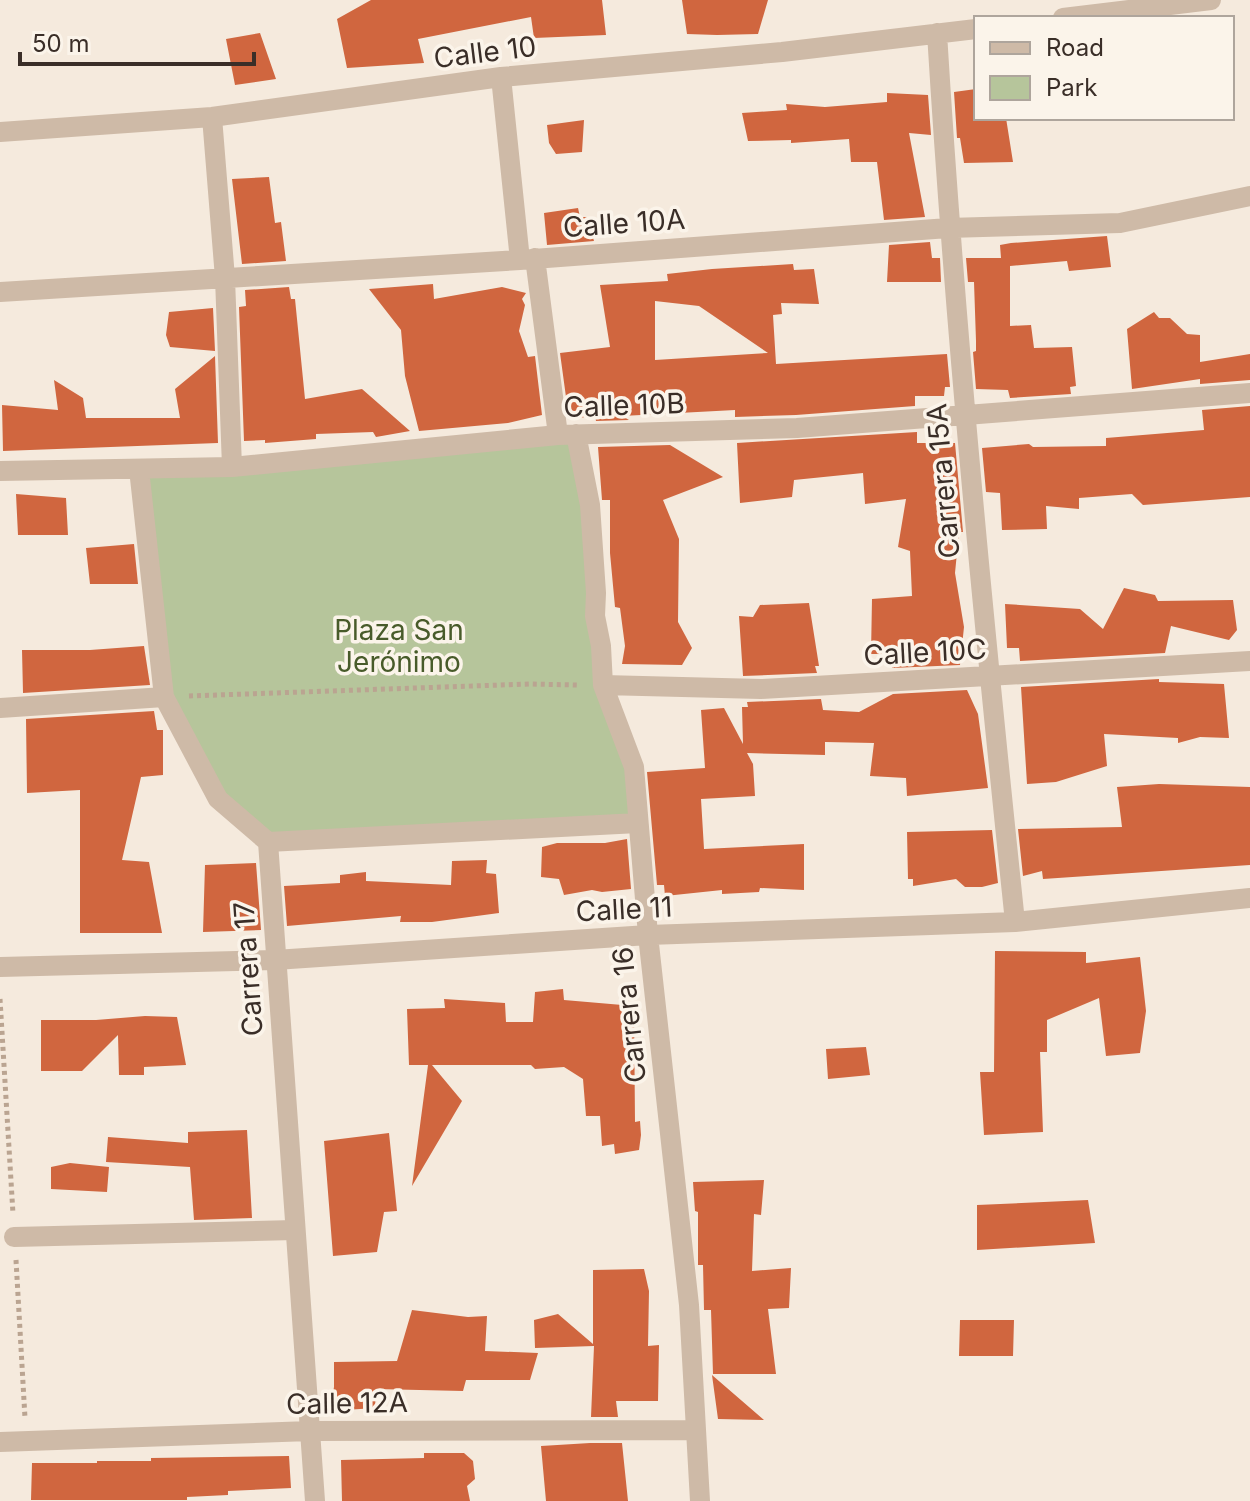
<svg xmlns="http://www.w3.org/2000/svg" width="1250" height="1501" viewBox="0 0 1250 1501" font-family="Inter,sans-serif">
<style>
.green{fill:#b6c59b}
.building{fill:#d0663f;fill-rule:evenodd}
.lines{fill:none;stroke-linecap:round;stroke-linejoin:round}
.path{stroke:#baa491;stroke-width:5;stroke-dasharray:4 4;stroke-linecap:butt}
.minor{stroke:#cebaa7;stroke-width:20}
.labels{text-anchor:middle;dominant-baseline:central;stroke-width:7;stroke-linejoin:round;paint-order:stroke}
.street-label{font-size:28px;fill:#3a2e28;stroke:#fbf4ea}
.park-label{font-size:28px;fill:#485b2a;stroke:#fbf4ea}
</style>
<rect width="100%" height="100%" fill="#f5eadd"/>
<!-- green -->
<path class="green" d="M 573,439 L 592,594 L 630,768 L 636,824 L 274,840 L 223,796 L 170,703 L 145,474 Z"/>
<!-- building -->
<path class="building" d="M 371,0 L 602,0 L 606,35 L 534,38 L 531,17 L 418,39 L 424,63 L 347,68 L 337,19 Z
M 682,0 L 768,0 L 758,34 L 717,35 L 687,34 Z
M 260,33 L 276,79 L 235,85 L 226,39 Z
M 976,89 L 976,118 L 1006,118 L 1013,162 L 964,163 L 960,138 L 957,138 L 954,92 Z
M 887,93 L 928,95 L 931,135 L 909,133 L 925,217 L 884,220 L 877,162 L 851,162 L 849,139 L 791,143 L 791,140 L 748,141 L 742,113 L 787,110 L 786,104 L 825,107 L 887,102 Z
M 584,120 L 582,152 L 556,154 L 549,143 L 547,125 Z
M 269,177 L 275,223 L 281,222 L 286,261 L 242,264 L 232,179 Z
M 578,208 L 580,217 L 587,217 L 594,241 L 547,245 L 544,213 Z
M 1107,236 L 1111,267 L 1069,271 L 1067,261 L 1010,266 L 1010,326 L 1031,325 L 1034,348 L 1072,347 L 1076,386 L 1070,387 L 1071,394 L 1010,398 L 1008,390 L 976,389 L 973,352 L 976,351 L 976,341 L 974,282 L 968,282 L 966,258 L 1001,258 L 1000,245 L 1011,243 Z
M 930,242 L 932,258 L 940,258 L 941,282 L 887,282 L 889,245 Z
M 793,264 L 794,270 L 814,269 L 819,304 L 781,303 L 782,314 L 773,315 L 776,364 L 947,354 L 950,387 L 945,387 L 944,396 L 915,396 L 915,406 L 796,415 L 735,417 L 735,410 L 622,416 L 629,420 L 596,421 L 595,416 L 569,419 L 560,353 L 610,347 L 600,285 L 668,281 L 667,274 L 712,269 ZM 655,301 L 699,306 L 768,353 L 655,360 Z
M 433,284 L 434,299 L 502,287 L 526,293 L 522,299 L 525,305 L 519,331 L 528,357 L 535,356 L 542,415 L 508,423 L 419,431 L 405,376 L 401,330 L 369,289 Z
M 289,287 L 291,299 L 295,299 L 305,399 L 362,389 L 410,431 L 376,437 L 373,432 L 316,434 L 316,439 L 265,443 L 265,440 L 244,441 L 239,307 L 246,306 L 245,290 Z
M 213,308 L 215,351 L 170,347 L 166,335 L 169,312 Z
M 1154,312 L 1159,318 L 1170,318 L 1187,334 L 1200,335 L 1200,362 L 1250,354 L 1250,380 L 1200,384 L 1200,379 L 1132,389 L 1127,329 Z
M 215,356 L 218,443 L 3,451 L 2,405 L 58,410 L 54,380 L 83,398 L 86,418 L 180,418 L 175,389 Z
M 1250,406 L 1250,497 L 1143,505 L 1132,494 L 1079,498 L 1079,509 L 1046,506 L 1047,529 L 1002,530 L 1000,493 L 986,492 L 982,448 L 1029,444 L 1033,447 L 1106,446 L 1106,438 L 1204,430 L 1202,410 Z
M 917,432 L 917,443 L 955,443 L 963,532 L 959,532 L 955,573 L 964,627 L 960,665 L 892,668 L 891,654 L 871,654 L 872,599 L 912,596 L 910,551 L 898,547 L 906,499 L 865,504 L 863,473 L 794,480 L 792,497 L 740,503 L 737,443 Z
M 670,445 L 723,477 L 663,500 L 679,539 L 678,622 L 692,648 L 682,665 L 622,664 L 625,646 L 620,608 L 615,607 L 610,553 L 610,500 L 602,500 L 598,447 Z
M 16,494 L 66,498 L 68,535 L 18,535 Z
M 134,544 L 138,584 L 90,584 L 86,548 Z
M 1124,588 L 1155,595 L 1158,601 L 1233,600 L 1237,630 L 1229,640 L 1171,626 L 1165,653 L 1020,661 L 1019,648 L 1007,648 L 1005,604 L 1080,609 L 1103,629 Z
M 809,603 L 819,666 L 815,666 L 817,673 L 743,676 L 739,616 L 753,617 L 760,605 Z
M 144,646 L 150,685 L 23,693 L 22,650 L 90,650 Z
M 1159,679 L 1159,682 L 1224,684 L 1229,738 L 1200,737 L 1178,743 L 1178,738 L 1104,734 L 1107,766 L 1056,782 L 1027,784 L 1021,687 Z
M 967,690 L 978,714 L 988,788 L 907,796 L 906,778 L 870,776 L 874,743 L 825,742 L 825,755 L 747,753 L 753,764 L 755,796 L 701,799 L 704,849 L 804,844 L 804,890 L 760,888 L 759,892 L 722,894 L 722,890 L 665,896 L 664,885 L 657,885 L 647,772 L 705,768 L 701,710 L 724,708 L 743,744 L 742,707 L 748,707 L 747,702 L 821,699 L 823,710 L 859,712 L 893,694 Z
M 154,711 L 157,730 L 163,730 L 163,775 L 141,777 L 122,860 L 149,862 L 162,933 L 80,933 L 80,790 L 27,793 L 26,719 Z
M 1159,784 L 1250,787 L 1250,865 L 1043,879 L 1042,871 L 1023,876 L 1018,829 L 1122,827 L 1117,787 Z
M 992,830 L 998,883 L 982,887 L 965,887 L 956,879 L 913,886 L 913,879 L 908,879 L 907,832 Z
M 627,839 L 631,889 L 602,892 L 592,890 L 564,895 L 559,879 L 541,877 L 542,847 L 557,843 L 605,843 Z
M 487,860 L 486,873 L 496,874 L 499,913 L 432,922 L 400,922 L 401,916 L 287,926 L 284,886 L 340,883 L 340,875 L 366,872 L 366,881 L 451,885 L 452,861 Z
M 256,863 L 261,930 L 203,932 L 205,865 Z
M 995,951 L 1086,952 L 1086,963 L 1140,957 L 1146,1011 L 1140,1053 L 1106,1056 L 1099,998 L 1047,1020 L 1047,1052 L 1040,1052 L 1043,1132 L 984,1135 L 980,1072 L 994,1072 Z
M 563,989 L 564,1000 L 634,1006 L 635,1122 L 640,1121 L 641,1135 L 639,1150 L 615,1154 L 614,1144 L 602,1146 L 600,1116 L 586,1116 L 583,1079 L 564,1067 L 535,1069 L 531,1065 L 432,1065 L 462,1101 L 412,1186 L 428,1065 L 409,1065 L 407,1009 L 445,1008 L 444,999 L 505,1003 L 506,1022 L 533,1022 L 535,992 Z
M 145,1016 L 177,1017 L 186,1065 L 144,1067 L 144,1075 L 119,1075 L 118,1035 L 82,1071 L 41,1071 L 41,1020 L 96,1020 Z
M 866,1047 L 870,1075 L 828,1079 L 826,1049 Z
M 247,1130 L 252,1218 L 194,1220 L 190,1167 L 106,1162 L 108,1137 L 188,1143 L 188,1132 Z
M 389,1133 L 397,1211 L 384,1212 L 377,1252 L 333,1256 L 324,1141 Z
M 70,1163 L 109,1167 L 107,1192 L 51,1189 L 51,1167 Z
M 764,1180 L 761,1215 L 754,1214 L 752,1271 L 791,1268 L 789,1308 L 768,1309 L 776,1374 L 713,1374 L 711,1310 L 704,1310 L 703,1265 L 698,1265 L 698,1212 L 695,1211 L 693,1182 Z
M 1088,1200 L 1095,1243 L 977,1250 L 977,1205 Z
M 644,1269 L 649,1291 L 648,1346 L 659,1345 L 658,1401 L 616,1401 L 618,1417 L 591,1417 L 594,1346 L 535,1348 L 534,1320 L 558,1314 L 593,1344 L 593,1270 Z
M 412,1310 L 468,1317 L 487,1316 L 485,1351 L 538,1353 L 530,1380 L 466,1380 L 463,1391 L 376,1389 L 375,1408 L 330,1411 L 334,1387 L 334,1362 L 397,1361 Z
M 960,1320 L 1014,1320 L 1013,1356 L 959,1356 Z
M 712,1375 L 764,1420 L 718,1419 Z
M 590,1443 L 622,1443 L 628,1501 L 546,1501 L 541,1446 Z
M 424,1453 L 464,1453 L 473,1461 L 475,1479 L 467,1486 L 470,1501 L 342,1501 L 341,1460 L 424,1458 Z
M 289,1456 L 291,1488 L 228,1491 L 228,1495 L 187,1497 L 187,1500 L 31,1500 L 32,1463 L 97,1463 L 97,1461 L 151,1461 L 151,1458 Z"/>
<g class="lines">
<!-- path -->
<path class="path" d="M 189,696 L 529,684 L 579,685
M 0,999 L 13,1214
M 16,1260 L 25,1418"/>
<!-- minor -->
<path class="minor" d="M 1063,18 L 1211,0
M 937,33 C 955,330 984,626 1015,922
M 501,77 L 520,260
M 212,117 L 225,278 L 232,467
M 0,132 L 212,117 L 501,77 L 782,52 L 976,29
M 535,258 L 558,435
M 0,292 L 520,260 L 948,228 L 1120,223 L 1250,196
M 576,434 L 590,505 L 596,593 L 595,616 L 601,646 L 603,685 L 634,767 L 648,935 L 689,1305 L 700,1501
M 139,469 L 164,697 L 218,799 L 268,842 L 315,1501
M 0,471 L 232,467 L 558,435 L 797,428 L 1250,393
M 603,685 L 761,689 L 1250,661
M 0,708 L 164,697
M 268,842 L 638,823
M 0,967 L 275,960 L 648,935 L 1015,922 L 1250,898
M 14,1237 L 295,1230
M 0,1442 L 310,1431 L 695,1430"/>
</g>
<g class="labels">
<!-- street labels -->
<g class="street-label">
<text transform="translate(485 52) rotate(-7)">Calle 10</text>
<text transform="translate(624 223) rotate(-4)">Calle 10A</text>
<text transform="translate(624 405) rotate(-2)">Calle 10B</text>
<text transform="translate(943 481) rotate(-95)">Carrera 15A</text>
<text transform="translate(925 652) rotate(-3)">Calle 10C</text>
<text transform="translate(624 909) rotate(-3)">Calle 11</text>
<text transform="translate(248 969) rotate(-94)">Carrera 17</text>
<text transform="translate(629 1015) rotate(-96)">Carrera 16</text>
<text transform="translate(347 1403) rotate(-1)">Calle 12A</text>
</g>
<!-- park labels -->
<g class="park-label">
<text x="399" y="630">Plaza San<tspan x="399" dy="32">Jerónimo</tspan></text>
</g>
</g>
<!-- legend -->
<rect x="974" y="16" width="260" height="104" fill="#fbf4ea" stroke="#aea59c" stroke-width="2"/>
<rect x="990" y="42" width="40" height="12" fill="#cebaa7" stroke="#aea59c" stroke-width="2"/>
<text x="1046" y="56" font-size="24" fill="#3a2e28">Road</text>
<rect x="990" y="76" width="40" height="24" fill="#b6c59b" stroke="#aea59c" stroke-width="2"/>
<text x="1046" y="96" font-size="24" fill="#3a2e28">Park</text>
<!-- scale -->
<path d="M20 52v12h234v-12" fill="none" stroke="#3a2e28" stroke-width="4"/>
<text x="32" y="52" font-size="24" fill="#3a2e28" stroke="#fbf4ea" stroke-width="6" paint-order="stroke">50 m</text>
</svg>
